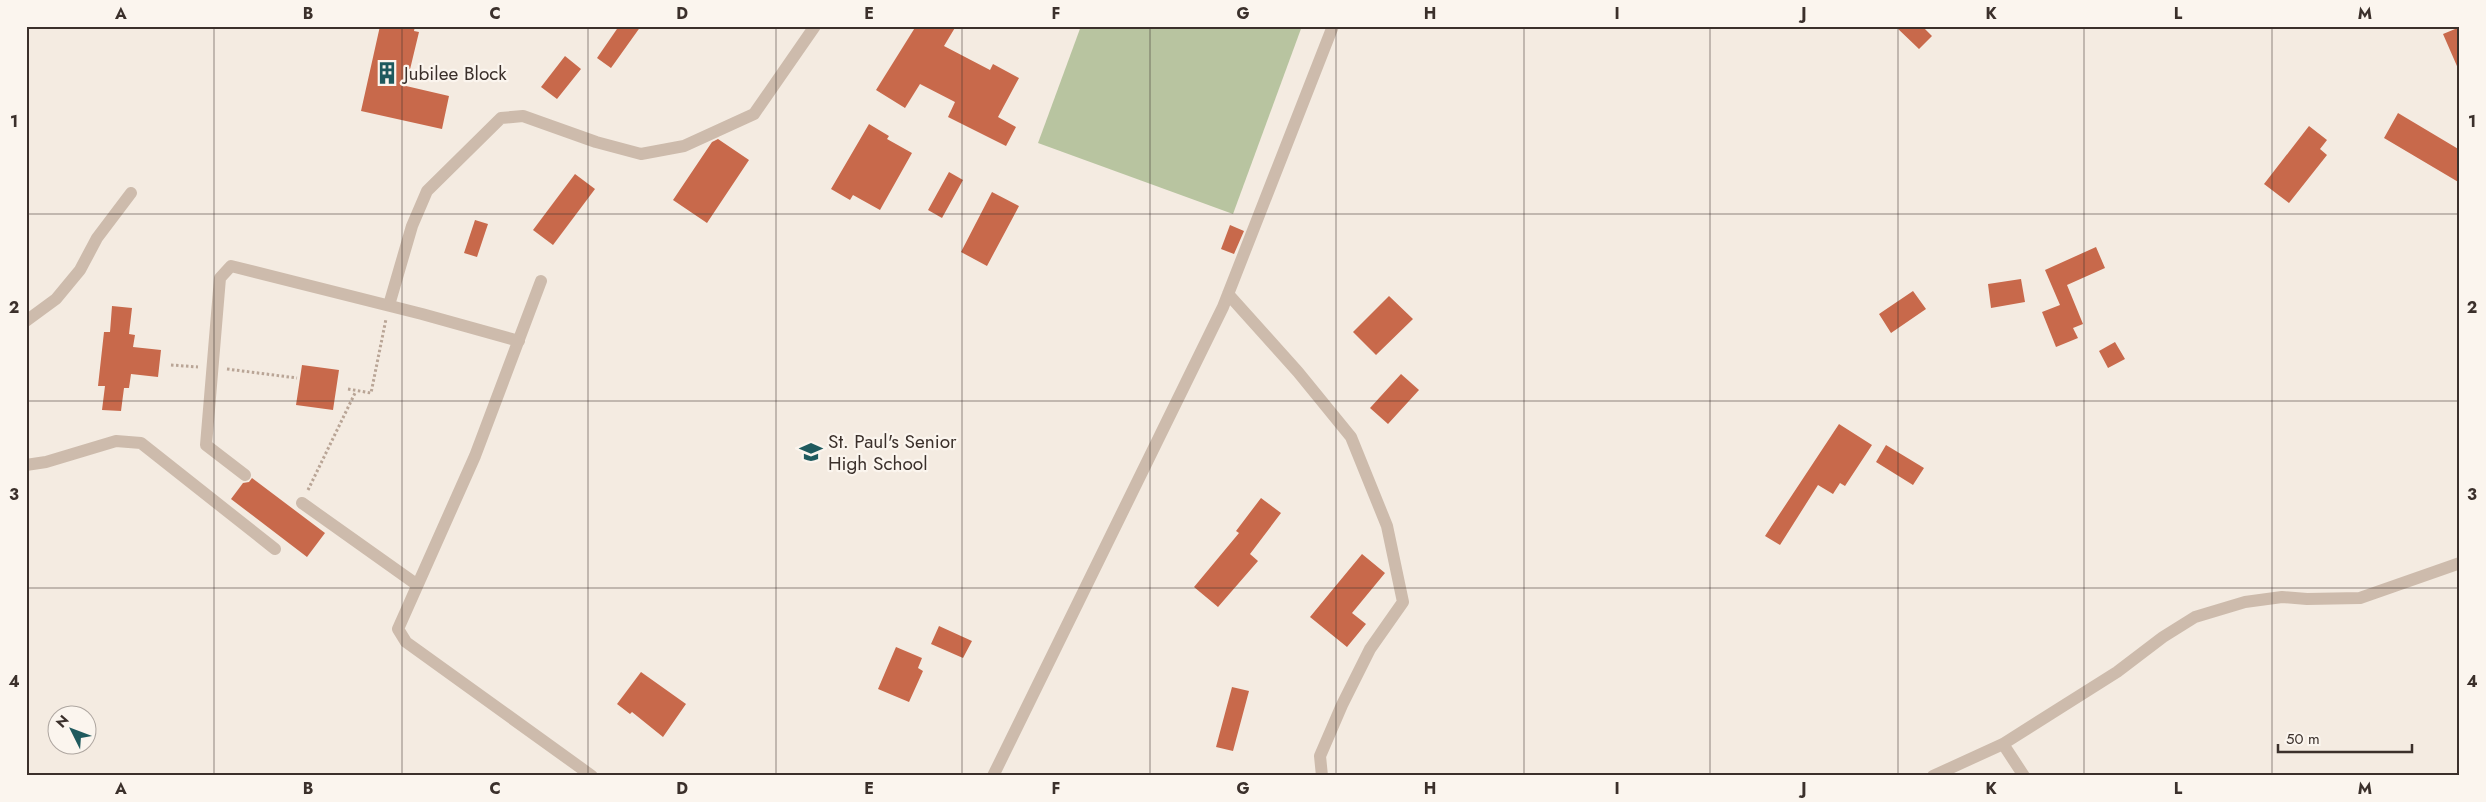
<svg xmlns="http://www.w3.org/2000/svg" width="2486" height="802" viewBox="0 0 2486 802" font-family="Jost,sans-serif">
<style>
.green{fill:#b8c4a0}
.building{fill:#c8694b}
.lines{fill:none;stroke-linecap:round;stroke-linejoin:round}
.path{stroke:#b9a596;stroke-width:3;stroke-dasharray:2.5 2.5;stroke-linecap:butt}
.minor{stroke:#cdbbac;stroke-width:12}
.grid{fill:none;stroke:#3b302b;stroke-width:1;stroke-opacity:0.55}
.labels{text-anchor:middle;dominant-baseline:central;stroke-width:4.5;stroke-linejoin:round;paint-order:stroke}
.poi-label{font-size:19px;fill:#3b302b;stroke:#fbf5ee;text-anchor:start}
.neatline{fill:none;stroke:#3b302b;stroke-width:2}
.grid-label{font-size:16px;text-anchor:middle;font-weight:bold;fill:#3b302b}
</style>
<rect width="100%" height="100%" fill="#f4ebe1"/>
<!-- green -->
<path class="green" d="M 1081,26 L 1302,26 L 1233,214 L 1038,143 Z"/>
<!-- building -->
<path class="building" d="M 380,26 L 415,26 L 414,31 L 419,32 L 406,86 L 449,96 L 442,129 L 361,111 Z
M 619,26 L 641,26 L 611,68 L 597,58 Z
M 916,26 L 956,26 L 944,46 L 990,70 L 993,64 L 1019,78 L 998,117 L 1016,127 L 1006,146 L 948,117 L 955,102 L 920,84 L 905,108 L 876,90 Z
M 1895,26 L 1922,26 L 1932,36 L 1919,49 Z
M 2460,27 L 2460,73 L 2443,34 Z
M 565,56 L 581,69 L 557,99 L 541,87 Z
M 2398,113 L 2460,150 L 2460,183 L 2384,138 Z
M 869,124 L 889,136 L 887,139 L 912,153 L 880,210 L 853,195 L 850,200 L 831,189 Z
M 2309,126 L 2327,140 L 2320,149 L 2327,155 L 2289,203 L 2264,184 Z
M 718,139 L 749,160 L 707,223 L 673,200 L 712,142 Z
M 949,172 L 963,180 L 942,218 L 928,210 Z
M 575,174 L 595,189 L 553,245 L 533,230 Z
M 992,192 L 1019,206 L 987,266 L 961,252 Z
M 475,220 L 488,224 L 477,257 L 464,253 Z
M 1230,225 L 1244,231 L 1234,254 L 1221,249 Z
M 2096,247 L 2105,268 L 2067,285 L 2083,324 L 2073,328 L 2078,338 L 2056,347 L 2042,312 L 2060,305 L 2045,270 Z
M 2021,279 L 2025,302 L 1991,308 L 1988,284 Z
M 1913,291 L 1926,309 L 1891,333 L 1879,314 Z
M 1389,296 L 1413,319 L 1376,355 L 1353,332 Z
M 112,306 L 132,308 L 129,334 L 135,335 L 133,347 L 161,350 L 158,377 L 131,374 L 129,388 L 124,388 L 121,411 L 102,410 L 105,386 L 98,386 L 104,332 L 110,332 Z
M 2115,342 L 2125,359 L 2108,368 L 2099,351 Z
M 302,365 L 339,370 L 333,410 L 296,405 Z
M 1401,374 L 1419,390 L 1388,424 L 1370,408 Z
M 1839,424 L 1872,445 L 1845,486 L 1840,483 L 1833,494 L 1818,485 L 1780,545 L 1765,536 Z
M 1886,445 L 1924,468 L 1913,485 L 1876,462 Z
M 252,478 L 325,533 L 307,557 L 231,499 L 243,483 L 249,482 Z
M 1261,498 L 1281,513 L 1250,554 L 1258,561 L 1218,607 L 1194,587 L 1239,533 L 1236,531 Z
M 1362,554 L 1385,573 L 1352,613 L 1366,624 L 1347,647 L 1310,617 Z
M 939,626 L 972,641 L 963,658 L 931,644 Z
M 896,647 L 922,658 L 918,668 L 923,671 L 909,702 L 878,689 Z
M 641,672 L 686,704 L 663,737 L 632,712 L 630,714 L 617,704 Z
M 1232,687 L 1249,691 L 1233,751 L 1216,747 Z"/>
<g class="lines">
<!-- path -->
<path class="path" d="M 171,365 L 198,367
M 227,369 L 297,378
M 348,389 L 371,393 L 386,319
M 308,490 L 356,391"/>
<!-- minor -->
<path class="minor" d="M 541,281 L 475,456 L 398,629 L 406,642 L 592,776
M 1228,294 L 1298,372 L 1351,437 L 1387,526 L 1403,602 L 1370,649 L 1342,705 L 1320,756 L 1322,776
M 389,305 L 412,226 L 427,191 L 501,118 L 523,116 L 596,142 L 641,154 L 684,146 L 754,114 L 815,26
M 26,321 L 56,299 L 80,270 L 97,238 L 131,193
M 26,465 L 46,462 L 116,441 L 141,443 L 275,549
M 245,475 L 206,445 L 220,278 L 231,266 L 422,314 L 519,341
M 302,503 L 416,584
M 2003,744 L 2024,776
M 993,776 L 1223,307 L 1333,26
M 1933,776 L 2003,744 L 2117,672 L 2163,637 L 2195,617 L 2245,602 L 2282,597 L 2307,599 L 2360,598 L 2460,563"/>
</g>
<!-- grid -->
<path class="grid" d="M 214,26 L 214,776M 402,26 L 402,776M 588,26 L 588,776M 776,26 L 776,776M 962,26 L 962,776M 1150,26 L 1150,776M 1336,26 L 1336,776M 1524,26 L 1524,776M 1710,26 L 1710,776M 1898,26 L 1898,776M 2084,26 L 2084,776M 2272,26 L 2272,776M 26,214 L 2460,214M 26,401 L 2460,401M 26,588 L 2460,588"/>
<!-- icons -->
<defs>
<symbol id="building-bare" viewBox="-9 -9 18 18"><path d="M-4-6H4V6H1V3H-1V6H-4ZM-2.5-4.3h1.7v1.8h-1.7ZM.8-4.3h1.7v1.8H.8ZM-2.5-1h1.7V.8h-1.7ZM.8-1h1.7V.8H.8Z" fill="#1f5a5e" stroke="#fbf5ee" stroke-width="2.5" paint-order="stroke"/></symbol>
<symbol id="school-bare" viewBox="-9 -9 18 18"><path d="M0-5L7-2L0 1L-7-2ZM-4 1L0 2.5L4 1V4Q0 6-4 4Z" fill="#1f5a5e" stroke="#fbf5ee" stroke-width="2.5" paint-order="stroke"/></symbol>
</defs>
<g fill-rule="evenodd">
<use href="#building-bare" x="371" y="57" width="32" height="32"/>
<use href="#school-bare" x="795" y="436" width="32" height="32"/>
</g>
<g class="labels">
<!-- poi labels -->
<g class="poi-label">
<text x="404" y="73">Jubilee Block</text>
<text x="828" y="441">St. Paul's Senior<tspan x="828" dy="22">High School</tspan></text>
</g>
</g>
<!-- border -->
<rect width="2486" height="802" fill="none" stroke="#fbf5ee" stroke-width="55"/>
<!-- north arrow -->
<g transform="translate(72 730) rotate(312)"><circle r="24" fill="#fbf5ee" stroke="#aea6a0"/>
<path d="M0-4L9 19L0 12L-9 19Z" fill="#1f5a5e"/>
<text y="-8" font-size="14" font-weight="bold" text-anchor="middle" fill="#3b302b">N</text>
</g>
<!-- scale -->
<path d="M2278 744v8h134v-8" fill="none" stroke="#3b302b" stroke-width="2.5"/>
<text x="2286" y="744" font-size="15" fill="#3b302b" stroke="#fbf5ee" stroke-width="4" paint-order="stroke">50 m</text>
<rect x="28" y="28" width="2430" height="746" class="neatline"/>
<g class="grid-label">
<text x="121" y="19">A</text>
<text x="308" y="19">B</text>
<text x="495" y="19">C</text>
<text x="682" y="19">D</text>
<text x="869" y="19">E</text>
<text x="1056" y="19">F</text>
<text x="1243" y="19">G</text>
<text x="1430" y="19">H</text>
<text x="1617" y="19">I</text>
<text x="1804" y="19">J</text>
<text x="1991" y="19">K</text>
<text x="2178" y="19">L</text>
<text x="2365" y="19">M</text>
<text x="14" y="127">1</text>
<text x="2472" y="127">1</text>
<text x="14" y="313">2</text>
<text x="2472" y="313">2</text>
<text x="14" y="500">3</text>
<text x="2472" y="500">3</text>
<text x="14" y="687">4</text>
<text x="2472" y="687">4</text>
<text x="121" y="794">A</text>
<text x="308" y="794">B</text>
<text x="495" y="794">C</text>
<text x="682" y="794">D</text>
<text x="869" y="794">E</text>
<text x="1056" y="794">F</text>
<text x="1243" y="794">G</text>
<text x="1430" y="794">H</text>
<text x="1617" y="794">I</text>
<text x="1804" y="794">J</text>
<text x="1991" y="794">K</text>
<text x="2178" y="794">L</text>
<text x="2365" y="794">M</text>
</g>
</svg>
